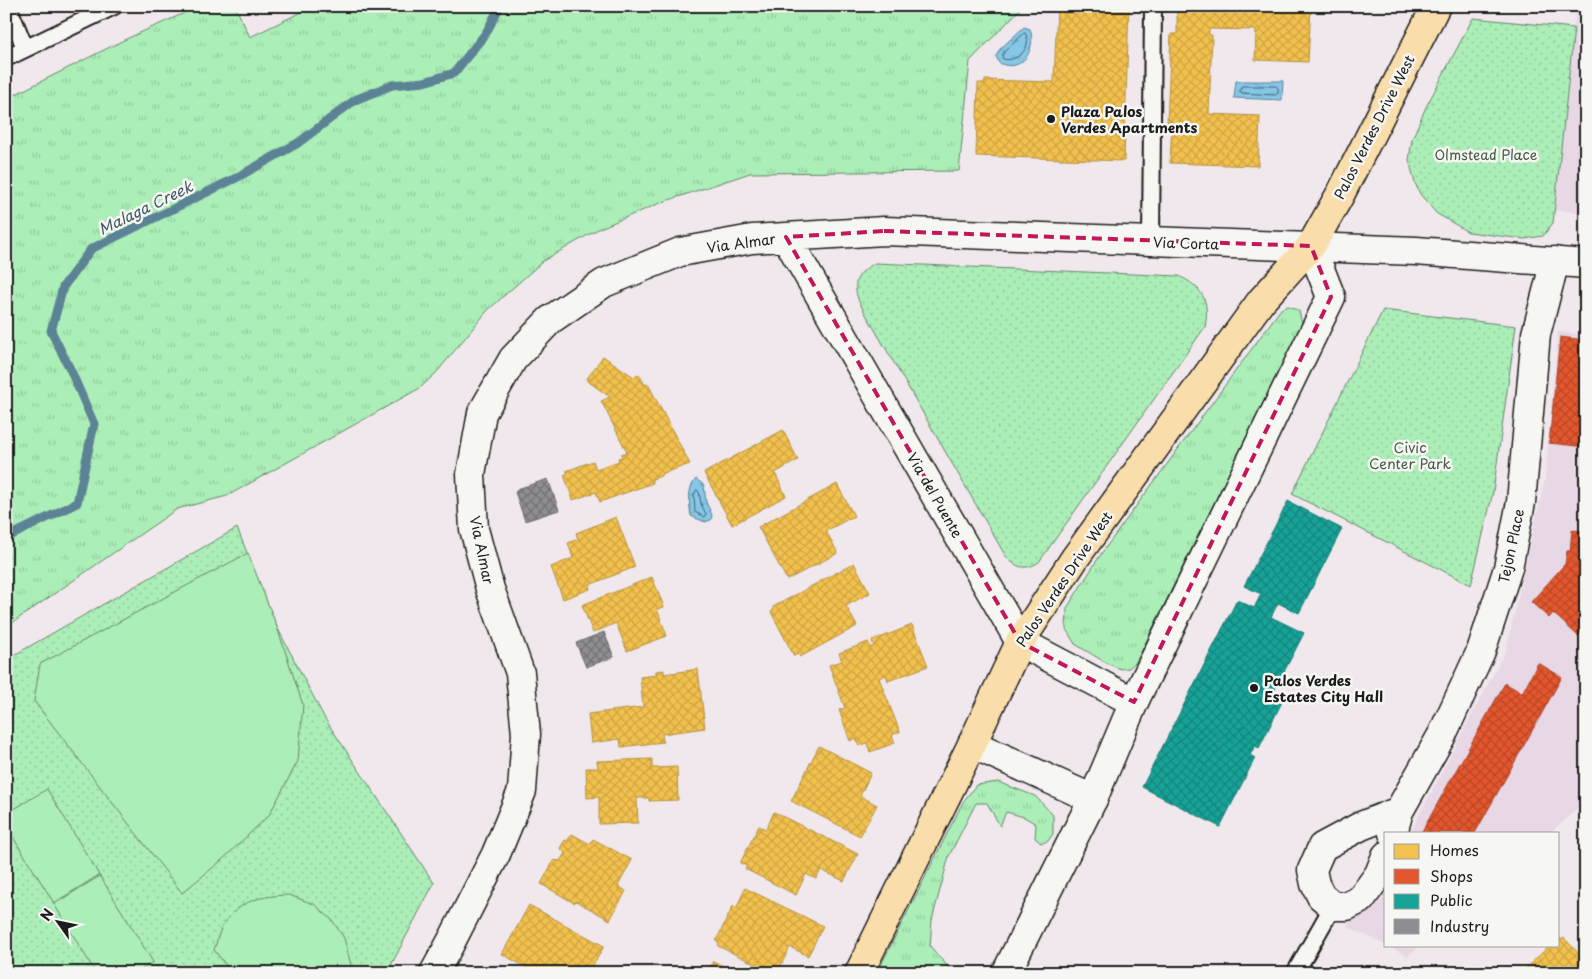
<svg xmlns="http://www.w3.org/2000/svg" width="1592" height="979" viewBox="0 0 1592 979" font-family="'Playpen Sans',sans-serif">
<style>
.built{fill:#e8d7e5}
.grass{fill:url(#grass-tufts);stroke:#64856a}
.park{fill:url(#park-dots);stroke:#64856a}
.pitch{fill:#abeeb7;stroke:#64856a}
.water{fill:url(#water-ripples);stroke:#5b8395}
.homes{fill:url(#homes-cross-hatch);stroke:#b2903f}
.shops{fill:url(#shops-cross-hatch);stroke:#a84529}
.public{fill:url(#public-cross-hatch);stroke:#187a73}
.industry{fill:url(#industry-cross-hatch);stroke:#6b6b6f}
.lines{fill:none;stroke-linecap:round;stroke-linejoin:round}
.shore{stroke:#46606d;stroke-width:1}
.stream{stroke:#5b8395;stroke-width:9}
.service-casing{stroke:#1c1c1c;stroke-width:20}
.minor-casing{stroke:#1c1c1c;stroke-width:31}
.tertiary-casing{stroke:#1c1c1c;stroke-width:31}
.primary-casing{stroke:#1c1c1c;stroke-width:31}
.service{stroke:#f6f6f2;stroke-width:16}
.minor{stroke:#f6f6f2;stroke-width:28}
.tertiary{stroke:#f6f6f2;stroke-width:28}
.primary{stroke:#f9deab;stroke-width:28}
.marked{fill:none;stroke:#c2185b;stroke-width:4;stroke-dasharray:10 6;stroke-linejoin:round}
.poi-dot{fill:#1c1c1c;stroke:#f6f6f2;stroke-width:2}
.labels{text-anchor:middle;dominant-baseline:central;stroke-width:5;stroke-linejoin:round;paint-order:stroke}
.poi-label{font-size:14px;font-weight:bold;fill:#1c1c1c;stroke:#f6f6f2;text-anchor:start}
.street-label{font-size:14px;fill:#1c1c1c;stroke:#f6f6f2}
.park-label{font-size:14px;fill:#475b4a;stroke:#f6f6f2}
.water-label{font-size:15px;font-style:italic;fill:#415863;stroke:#f6f6f2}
</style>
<defs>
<pattern id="grass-tufts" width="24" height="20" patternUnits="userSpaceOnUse" patternTransform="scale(1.25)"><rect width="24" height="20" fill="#abeeb7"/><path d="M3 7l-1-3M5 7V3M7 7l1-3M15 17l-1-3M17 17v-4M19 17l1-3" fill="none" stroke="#93cc9d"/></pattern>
<pattern id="park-dots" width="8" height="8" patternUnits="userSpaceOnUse" patternTransform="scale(1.25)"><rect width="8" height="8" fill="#abeeb7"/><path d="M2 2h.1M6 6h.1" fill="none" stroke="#93cc9d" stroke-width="1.8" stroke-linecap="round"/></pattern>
<pattern id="water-ripples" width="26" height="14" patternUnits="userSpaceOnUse" patternTransform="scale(1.25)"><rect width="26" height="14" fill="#85c7e6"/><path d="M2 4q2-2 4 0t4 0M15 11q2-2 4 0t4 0" fill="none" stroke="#72aac5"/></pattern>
<pattern id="homes-cross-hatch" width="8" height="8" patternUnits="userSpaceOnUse" patternTransform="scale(1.25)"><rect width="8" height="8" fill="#f2c14e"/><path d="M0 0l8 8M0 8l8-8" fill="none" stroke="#cfa544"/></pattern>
<pattern id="shops-cross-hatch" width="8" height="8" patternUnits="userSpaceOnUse" patternTransform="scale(1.25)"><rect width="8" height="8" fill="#e4572e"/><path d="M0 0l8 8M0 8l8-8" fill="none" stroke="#b84726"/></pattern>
<pattern id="public-cross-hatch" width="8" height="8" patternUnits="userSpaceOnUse" patternTransform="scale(1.25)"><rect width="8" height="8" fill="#17a398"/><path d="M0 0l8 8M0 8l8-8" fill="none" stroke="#14847b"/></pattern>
<pattern id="industry-cross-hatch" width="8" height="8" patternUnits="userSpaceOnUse" patternTransform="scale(1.25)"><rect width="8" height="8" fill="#8d8d92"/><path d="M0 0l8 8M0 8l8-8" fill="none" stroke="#727276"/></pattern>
</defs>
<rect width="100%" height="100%" fill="#f0e8ec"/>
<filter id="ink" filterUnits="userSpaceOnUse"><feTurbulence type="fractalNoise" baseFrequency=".02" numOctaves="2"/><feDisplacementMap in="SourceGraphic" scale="10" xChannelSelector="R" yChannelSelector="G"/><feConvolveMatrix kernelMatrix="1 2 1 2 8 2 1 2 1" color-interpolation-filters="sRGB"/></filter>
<g filter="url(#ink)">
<!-- built -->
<path class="built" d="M 1576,6 L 1586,6 L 1586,213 L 1555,210 Z
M 1558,332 L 1586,335 L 1586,801 L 1550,833 L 1410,833 L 1506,650 L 1545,479 Z
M 1386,880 L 1386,945 L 1421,945 L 1408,956 L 1346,926 L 1379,893 Z"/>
<!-- grass -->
<path class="grass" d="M 200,6 L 235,6 L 250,37 L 314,6 L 1023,6 L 970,61 L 959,171 L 750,173 L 663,202 L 600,228 L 543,261 L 487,311 L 437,372 L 420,388 L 227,496 L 177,509 L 6,627 L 6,99 L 124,40 Z
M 1288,306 L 1299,311 L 1302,324 L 1136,662 L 1129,668 L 1121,669 L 1108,664 L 1075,644 L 1066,629 L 1067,608 L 1101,554 L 1281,309 Z
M 998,782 L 1035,796 L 1053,815 L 1053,834 L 1048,841 L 1041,843 L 1035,838 L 1036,824 L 1024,817 L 1006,812 L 1000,826 L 987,803 L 976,803 L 949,856 L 932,920 L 930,946 L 948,967 L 966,973 L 877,973 L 963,802 L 976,785 Z"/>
<!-- park -->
<path class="park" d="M 1473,18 L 1574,28 L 1553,223 L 1543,236 L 1524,239 L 1468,232 L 1436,213 L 1420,194 L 1415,183 L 1409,160 L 1412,139 L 1426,107 Z
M 875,263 L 1179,276 C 1202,287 1210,300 1205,327 L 1039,562 C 1025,571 1016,568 1005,555 L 860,304 C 851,283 856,274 875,263 Z
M 1383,310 L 1516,326 L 1493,492 L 1471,585 L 1292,494 Z
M 237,528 L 277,627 L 325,719 L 434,883 L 387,973 L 6,973 L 6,664 L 9,658 Z"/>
<!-- pitch -->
<path class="pitch" d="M 248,553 L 277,627 L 303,705 L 298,761 L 269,815 L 222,860 L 182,893 L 34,701 L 40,664 Z
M 47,789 L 99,875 L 54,903 L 6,826 L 6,814 Z
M 100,876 L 153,962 L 136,973 L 96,973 L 54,904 Z
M 289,895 L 314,904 L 332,920 L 344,938 L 352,969 L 347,973 L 232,973 L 214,950 C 217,942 219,930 224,924 C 241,899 261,896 289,895 Z"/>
<!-- water -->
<path class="water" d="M 1024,27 L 1030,29 C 1037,49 1022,74 999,63 L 996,56 L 1000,49 Z
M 1236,81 L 1283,81 L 1282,100 L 1234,98 Z
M 696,479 L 704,485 L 706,502 L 712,515 L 711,520 L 705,522 L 691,516 C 689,503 687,489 696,479 Z"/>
<!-- homes -->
<path class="homes" d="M 1057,6 L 1129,6 L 1124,161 L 976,156 L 978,83 L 985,83 L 985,80 L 1054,82 Z
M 1177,6 L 1311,6 L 1308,62 L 1255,60 L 1256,30 L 1209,29 L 1209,35 L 1212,35 L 1209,114 L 1260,116 L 1258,166 L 1170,163 L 1172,122 L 1167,122 L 1171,34 L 1177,34 Z
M 603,356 L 634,377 L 639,374 L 645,385 L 648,384 L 690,464 L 661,474 L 661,476 L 652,479 L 653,483 L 600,502 L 596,492 L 573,500 L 564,475 L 568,473 L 566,471 L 593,461 L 596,469 L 619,461 L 618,458 L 622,457 L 621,454 L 627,452 L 601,401 L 610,397 L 586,380 Z
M 783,430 L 798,460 L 775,473 L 786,496 L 732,525 L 704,473 Z
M 837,484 L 854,516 L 826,531 L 838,553 L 787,580 L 758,527 Z
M 616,517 L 635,567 L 589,585 L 590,589 L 563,599 L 551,567 L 573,558 L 568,543 L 578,539 L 576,533 Z
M 854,563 L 870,593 L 846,606 L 857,626 L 800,657 L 798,653 L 794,656 L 771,612 L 774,609 L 773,607 Z
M 652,577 L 664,607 L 657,609 L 667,636 L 627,651 L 616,623 L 593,633 L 582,605 Z
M 912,625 L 928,666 L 888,681 L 886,675 L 879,678 L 900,732 L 892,735 L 895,743 L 870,752 L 867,743 L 859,746 L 856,738 L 850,741 L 839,710 L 845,708 L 829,665 L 842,661 L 839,653 L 868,642 L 871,648 L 874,646 L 872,641 Z
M 698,669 L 705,728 L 662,734 L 663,742 L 621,747 L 620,739 L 591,743 L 588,714 L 643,707 L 640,677 L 656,675 L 656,671 L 664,670 L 664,674 Z
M 819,746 L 871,773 L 860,796 L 877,805 L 860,836 L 791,801 Z
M 652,759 L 652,768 L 677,767 L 678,800 L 649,801 L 649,798 L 637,798 L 638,823 L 599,824 L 599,797 L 587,798 L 586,768 L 598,768 L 597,761 Z
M 774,812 L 858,854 L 844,881 L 821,870 L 816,879 L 806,874 L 796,895 L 745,869 L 747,866 L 740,863 L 759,826 L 766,829 Z
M 572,834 L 590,844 L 593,839 L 632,860 L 618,886 L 626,891 L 610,920 L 576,901 L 574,903 L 541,884 L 554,860 L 560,861 L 565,853 L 560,848 L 565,840 L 567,841 Z
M 745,888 L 823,926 L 808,956 L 790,947 L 777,973 L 774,973 L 718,946 L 719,943 L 716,941 L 733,906 L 737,907 Z
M 529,905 L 604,946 L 589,973 L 536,973 L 502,954 Z
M 1559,937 L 1561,940 L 1564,938 L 1586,961 L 1586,973 L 1521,973 L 1550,945 L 1558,945 Z
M 713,961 L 738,973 L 708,973 Z"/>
<!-- shops -->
<path class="shops" d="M 1560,337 L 1586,340 L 1586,447 L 1549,443 Z
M 1572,530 L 1586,531 L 1586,627 L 1578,636 L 1553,613 L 1549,618 L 1531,602 L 1565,564 L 1567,551 L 1570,551 Z
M 1538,663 L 1562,677 L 1475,833 L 1421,833 L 1505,683 L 1522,693 Z"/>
<!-- public -->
<path class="public" d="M 1288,501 L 1342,529 L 1299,613 L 1278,603 L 1271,617 L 1304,633 L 1271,697 L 1282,702 L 1259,748 L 1255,746 L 1250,755 L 1255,758 L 1220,827 L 1142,787 L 1237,600 L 1254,608 L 1261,594 L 1244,586 Z"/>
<!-- industry -->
<path class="industry" d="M 548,479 L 559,510 L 525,521 L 515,492 L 517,491 L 517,489 Z
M 604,632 L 614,657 L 586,667 L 576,643 Z"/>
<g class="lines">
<!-- shore -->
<path class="shore" d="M 1025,33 C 1034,46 1017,63 1003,59 L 1002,56 L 1004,52 Z
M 1242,86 L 1276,86 L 1278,88 L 1278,93 L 1275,95 L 1242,93 L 1240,91 Z
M 697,490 L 699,492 L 701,504 L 706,514 L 704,517 L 695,512 L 694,495 Z"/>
<!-- stream -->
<path class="stream" d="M 6,538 L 77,503 L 94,424 L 71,371 L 51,331 L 63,287 L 91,249 L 236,178 L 298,143 L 355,100 L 392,85 L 424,82 L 454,73 L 486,33 L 500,6"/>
<defs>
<path id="service" d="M 8,6 L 25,48
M 6,58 L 114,6
M 1151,242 L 1153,6
M 1295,973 L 1333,906"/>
<path id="minor" d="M 1393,833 L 1399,811 L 1442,735 L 1481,651 L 1508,568 L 1521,502 L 1536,334 L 1555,261
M 1386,856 L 1379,874 L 1361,899 L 1347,906 L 1333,906 L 1321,896 L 1315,884 L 1312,870 L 1322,847 L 1361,826 L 1399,811
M 1006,973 L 1093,799 L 1134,702 L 1331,297 L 1311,246"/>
<path id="tertiary" d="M 786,237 L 1020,642 L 1134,702
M 972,744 L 1093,799
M 434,973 L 451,942 L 496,854 L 522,791 L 526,734 L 520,673 L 490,589 L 474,529 L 471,474 L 482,413 L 513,359 L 550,320 L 604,283 L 680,252 L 752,239 L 884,231 L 1416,251 L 1586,264"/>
<path id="primary" d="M 859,973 L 972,744 L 1020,642 L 1075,558 L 1261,301 L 1311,246 L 1341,193 L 1436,6"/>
</defs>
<!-- service casing -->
<use href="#service" class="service-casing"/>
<!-- minor casing -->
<use href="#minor" class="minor-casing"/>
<!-- tertiary casing -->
<use href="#tertiary" class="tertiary-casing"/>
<!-- primary casing -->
<use href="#primary" class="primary-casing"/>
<!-- service -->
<use href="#service" class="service"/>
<!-- minor -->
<use href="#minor" class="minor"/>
<!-- tertiary -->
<use href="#tertiary" class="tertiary"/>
<!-- primary -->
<use href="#primary" class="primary"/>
</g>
</g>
<!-- marked area -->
<path class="marked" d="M 884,231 L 1311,246 L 1331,297 L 1134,702 L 1020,642 L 786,237 Z"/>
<!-- markers -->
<g class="poi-dot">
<circle cx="1051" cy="119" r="5"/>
<circle cx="1254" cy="688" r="5"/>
</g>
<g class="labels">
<!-- poi labels -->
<g class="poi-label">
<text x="1061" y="111">Plaza Palos<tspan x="1061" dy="16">Verdes Apartments</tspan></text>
<text x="1264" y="680">Palos Verdes<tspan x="1264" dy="16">Estates City Hall</tspan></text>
</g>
<!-- street labels -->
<g class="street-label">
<text transform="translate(1374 127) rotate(-63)">Palos Verdes Drive West</text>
<text transform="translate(741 243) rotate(-8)">Via Almar</text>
<text transform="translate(1186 243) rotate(2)">Via Corta</text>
<text transform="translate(935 495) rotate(60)">Via del Puente</text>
<text transform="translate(1511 546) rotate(-78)">Tejon Place</text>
<text transform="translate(482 550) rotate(78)">Via Almar</text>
<text transform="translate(1064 579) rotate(-56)">Palos Verdes Drive West</text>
</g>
<!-- park labels -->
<g class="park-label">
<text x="1486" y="154">Olmstead Place</text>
<text x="1410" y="447">Civic<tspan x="1410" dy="16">Center Park</tspan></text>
</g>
<!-- water labels -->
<g class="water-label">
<text transform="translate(145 207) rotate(-26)">Malaga Creek</text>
</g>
</g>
<!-- margin -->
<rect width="1592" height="979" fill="none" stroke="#f6f6f2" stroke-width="25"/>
<rect x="12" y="12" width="1567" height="954" fill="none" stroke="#1c1c1c" stroke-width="2" filter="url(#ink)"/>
<!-- legend -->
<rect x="1384" y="832" width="175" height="115" fill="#f6f6f2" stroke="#9f9f9c"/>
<rect x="1394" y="844" width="25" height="15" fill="#f2c14e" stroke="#9f9f9c"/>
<text x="1430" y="856" font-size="15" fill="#1c1c1c">Homes</text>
<rect x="1394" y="869" width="25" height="15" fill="#e4572e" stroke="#9f9f9c"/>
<text x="1430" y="882" font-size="15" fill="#1c1c1c">Shops</text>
<rect x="1394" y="894" width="25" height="15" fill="#17a398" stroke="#9f9f9c"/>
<text x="1430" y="906" font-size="15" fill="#1c1c1c">Public</text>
<rect x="1394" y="919" width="25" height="15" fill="#8d8d92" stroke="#9f9f9c"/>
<text x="1430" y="932" font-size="15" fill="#1c1c1c">Industry</text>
<!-- north arrow -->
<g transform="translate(58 922) rotate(303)" stroke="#f6f6f2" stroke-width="4" paint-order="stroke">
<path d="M0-4L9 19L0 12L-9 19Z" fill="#1c1c1c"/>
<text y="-8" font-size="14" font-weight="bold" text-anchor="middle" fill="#1c1c1c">N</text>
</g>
</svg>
